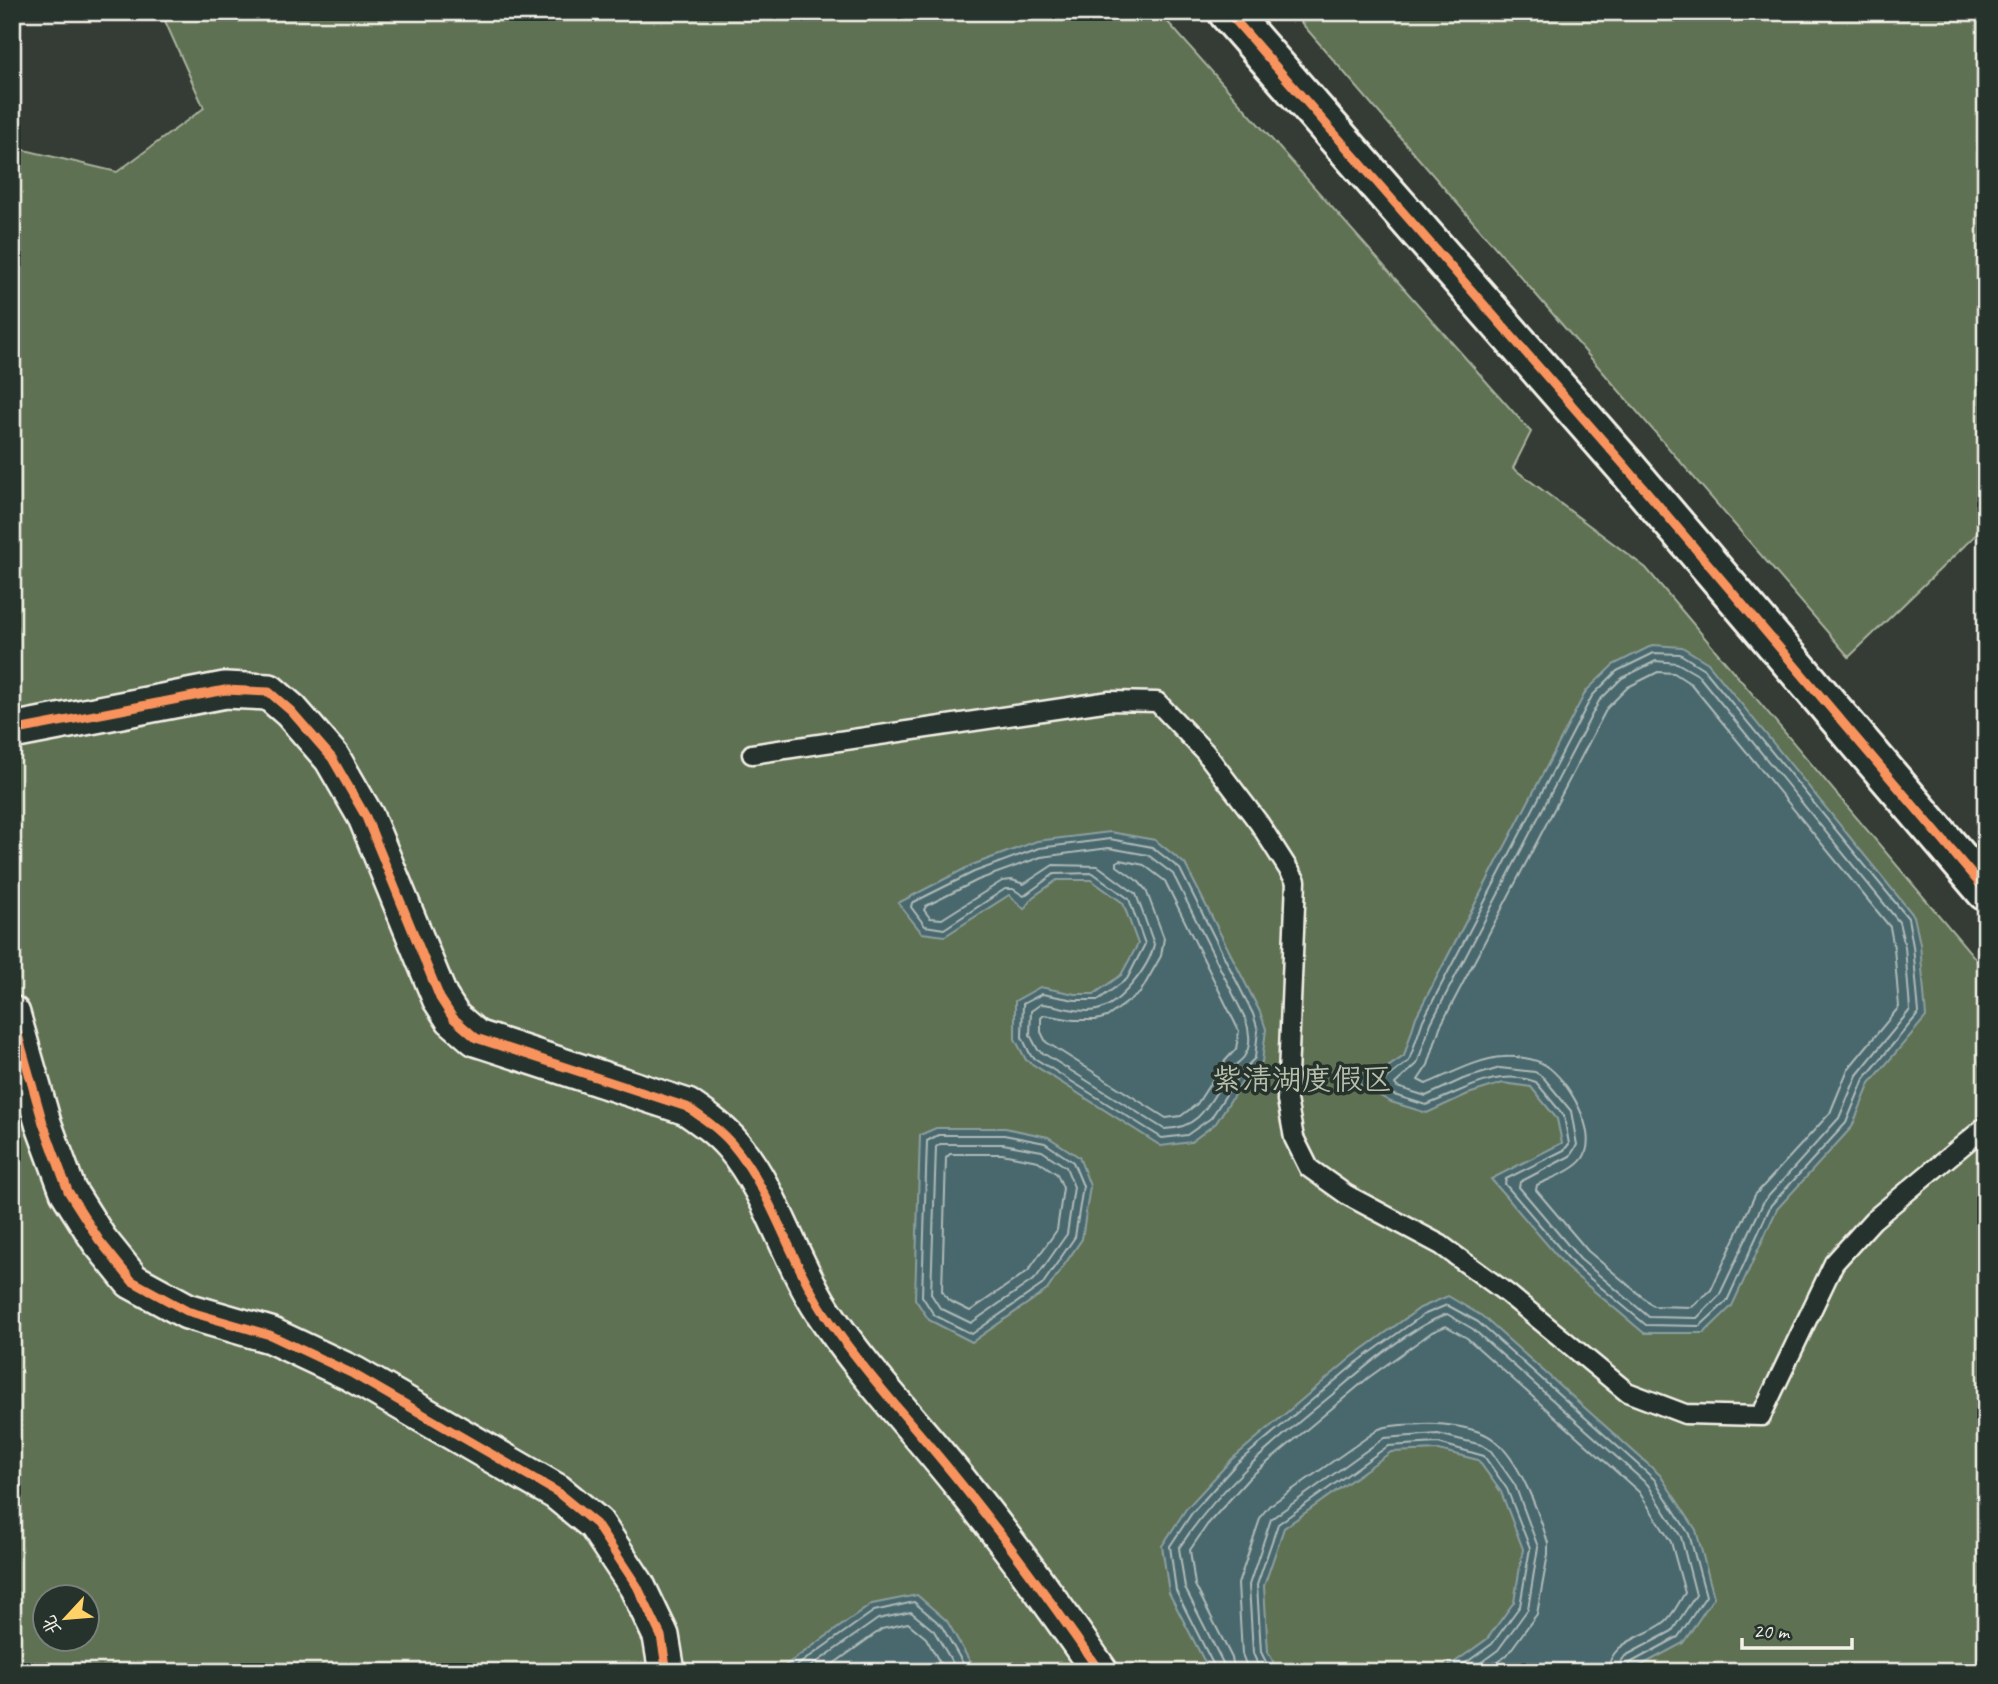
<svg xmlns="http://www.w3.org/2000/svg" width="1998" height="1684" viewBox="0 0 1998 1684" font-family="Caveat,'LXGW WenKai TC',sans-serif">
<style>
.green{fill:#5f7153;stroke:#aab19e;stroke-width:2;fill-rule:evenodd}
.water{fill:#48686e;stroke:#8d9f9f;stroke-width:2}
.lines{fill:none;stroke-linecap:round;stroke-linejoin:round}
.shore{stroke:#afbab7;stroke-width:2}
.service-casing{stroke:#f4f1e8;stroke-width:23}
.minor-casing{stroke:#f4f1e8;stroke-width:40}
.tertiary-casing{stroke:#f4f1e8;stroke-width:44}
.service{stroke:#26332d;stroke-width:18}
.minor{stroke:#26332d;stroke-width:35}
.tertiary{stroke:#26332d;stroke-width:38}
.cycleway-casing{stroke:#26332d;stroke-width:13}
.cycleway{stroke:#f8935d;stroke-width:9}
.labels{text-anchor:middle;dominant-baseline:central;stroke-width:7;stroke-linejoin:round;paint-order:stroke}
.park-label{font-size:30px;fill:#b8beac;stroke:#26332d}
</style>
<rect width="100%" height="100%" fill="#343c35"/>
<filter id="ink" filterUnits="userSpaceOnUse"><feTurbulence type="fractalNoise" baseFrequency=".0143" numOctaves="2"/><feDisplacementMap in="SourceGraphic" scale="14" xChannelSelector="R" yChannelSelector="G"/><feConvolveMatrix kernelMatrix="1 2 1 2 8 2 1 2 1" color-interpolation-filters="sRGB"/></filter>
<g filter="url(#ink)">
<!-- green -->
<path class="green" d="M 161,12 L 1159,12 L 1531,432 L 1513,468 L 1646,568 L 1986,971 L 1986,1672 L 12,1672 L 12,147 L 117,172 L 204,108 ZM 46,1596 L 88,1596 L 88,1638 L 46,1638 Z
M 1292,12 L 1986,12 L 1986,525 L 1849,657 Z"/>
<!-- water -->
<path class="water" d="M 1653,645 L 1682,647 L 1708,663 L 1914,916 L 1920,944 L 1926,1017 L 1870,1083 L 1852,1127 L 1777,1209 L 1732,1306 L 1704,1333 L 1644,1333 L 1569,1270 L 1491,1179 L 1562,1143 L 1557,1119 L 1531,1087 L 1503,1083 L 1468,1094 L 1427,1113 L 1391,1102 L 1352,1080 L 1355,1072 L 1376,1075 L 1404,1056 L 1416,1017 L 1586,691 L 1613,665 Z
M 1110,832 L 1155,840 L 1185,864 L 1260,1012 L 1266,1029 L 1262,1062 L 1246,1076 L 1216,1123 L 1191,1142 L 1161,1146 L 1026,1060 L 1015,1039 L 1015,1001 L 1040,987 L 1075,994 L 1094,994 L 1121,975 L 1138,944 L 1123,903 L 1091,880 L 1057,880 L 1033,897 L 1024,909 L 1009,895 L 945,936 L 922,933 L 898,903 L 972,865 L 1037,841 Z
M 936,1128 L 1005,1128 L 1048,1137 L 1079,1157 L 1090,1186 L 1082,1239 L 1047,1290 L 972,1342 L 929,1320 L 915,1299 L 920,1135 Z
M 1448,1296 L 1482,1316 L 1660,1475 L 1696,1530 L 1714,1597 L 1683,1643 L 1629,1672 L 1441,1672 L 1487,1639 L 1514,1602 L 1523,1549 L 1501,1492 L 1478,1460 L 1439,1450 L 1391,1452 L 1284,1528 L 1264,1586 L 1268,1652 L 1279,1672 L 1210,1672 L 1169,1593 L 1162,1546 L 1186,1509 L 1232,1459 L 1352,1357 L 1420,1308 Z
M 917,1595 L 947,1621 L 976,1672 L 776,1672 L 872,1604 Z"/>
<g class="lines">
<!-- shore -->
<path class="shore" d="M 1654,653 L 1680,654 L 1704,669 L 1908,918 L 1913,946 L 1919,1013 L 1864,1079 L 1846,1123 L 1771,1205 L 1727,1301 L 1700,1326 L 1646,1325 L 1574,1265 L 1505,1184 L 1506,1179 L 1564,1150 L 1569,1144 L 1564,1116 L 1536,1082 C 1497,1067 1462,1092 1426,1105 L 1394,1095 L 1378,1085 L 1409,1061 L 1423,1020 L 1592,696 L 1617,671 Z
M 1656,661 L 1677,663 L 1698,675 L 1899,922 L 1905,947 L 1910,1010 L 1857,1075 L 1839,1118 L 1764,1201 L 1719,1296 L 1697,1318 L 1649,1317 L 1580,1259 L 1519,1187 L 1520,1182 L 1570,1156 L 1577,1145 L 1571,1111 L 1543,1077 L 1535,1072 L 1500,1068 L 1463,1079 L 1426,1096 L 1397,1087 L 1395,1084 L 1417,1064 L 1431,1023 L 1599,701 L 1622,678 Z
M 1658,672 L 1674,673 L 1691,684 L 1890,927 L 1894,948 L 1899,1007 L 1848,1069 L 1830,1113 L 1755,1195 L 1711,1290 L 1692,1307 L 1653,1306 L 1588,1251 L 1536,1190 L 1537,1185 C 1551,1178 1574,1171 1583,1158 C 1600,1133 1567,1078 1545,1065 C 1535,1058 1514,1056 1503,1057 C 1479,1058 1448,1075 1426,1084 L 1418,1080 L 1428,1065 L 1440,1027 L 1607,708 L 1628,687 Z
M 1110,839 L 1152,847 L 1180,869 L 1253,1014 L 1258,1030 L 1255,1058 L 1240,1073 L 1211,1118 L 1187,1135 L 1162,1138 L 1031,1056 L 1022,1037 L 1023,1004 L 1042,994 L 1075,1000 L 1098,1000 L 1127,979 L 1145,944 L 1129,899 L 1093,873 L 1054,874 L 1024,896 L 1013,889 L 1005,889 L 944,929 L 925,926 L 911,907 L 912,903 L 974,872 L 1039,848 Z
M 1109,848 L 1148,855 L 1173,874 L 1245,1018 C 1249,1028 1252,1045 1245,1055 C 1243,1060 1237,1063 1233,1067 C 1211,1094 1206,1129 1164,1129 L 1038,1050 L 1030,1035 L 1031,1011 L 1041,1004 C 1059,1005 1079,1014 1097,1010 C 1120,1005 1150,966 1154,944 L 1136,894 L 1098,866 L 1053,865 L 1024,884 L 1012,880 L 1002,881 L 942,919 L 930,918 L 924,910 L 926,906 L 978,880 L 1041,857 Z
M 1120,860 L 1144,865 L 1165,881 L 1239,1031 L 1236,1049 L 1224,1062 L 1197,1104 L 1181,1116 L 1166,1118 L 1046,1042 L 1041,1032 L 1041,1018 L 1044,1015 L 1074,1020 L 1096,1020 L 1107,1017 L 1140,993 L 1161,956 L 1164,938 L 1146,890 L 1139,882 L 1117,866 L 1117,862 Z
M 938,1135 L 1004,1135 L 1045,1143 L 1073,1162 L 1083,1186 L 1075,1237 L 1042,1285 L 972,1334 L 934,1315 L 922,1296 L 927,1141 Z
M 940,1144 L 1003,1144 L 1042,1151 L 1066,1167 L 1074,1187 L 1067,1234 L 1036,1278 L 971,1323 L 940,1308 L 931,1294 L 936,1147 Z
M 950,1154 L 1002,1154 L 1038,1161 L 1057,1174 L 1063,1188 L 1057,1230 L 1028,1271 L 970,1311 L 948,1300 L 942,1291 L 946,1158 Z
M 788,1672 L 874,1611 L 914,1602 L 941,1625 L 968,1672
M 803,1672 L 878,1619 L 911,1612 L 934,1631 L 958,1672
M 822,1672 L 882,1629 L 908,1623 L 926,1638 L 945,1672
M 1215,1672 L 1214,1666 L 1176,1591 L 1170,1546 L 1192,1513 L 1237,1463 L 1356,1363 L 1423,1315 L 1447,1305 L 1478,1322 L 1654,1479 L 1689,1534 L 1706,1596 L 1678,1637 L 1630,1663 L 1627,1672
M 1224,1672 L 1223,1663 L 1185,1588 L 1179,1548 C 1222,1483 1274,1443 1333,1394 C 1365,1367 1409,1328 1447,1314 L 1473,1329 L 1648,1485 L 1681,1537 L 1696,1595 L 1672,1631 L 1625,1656 L 1620,1663 L 1618,1672
M 1235,1672 L 1232,1658 L 1195,1585 L 1190,1550 L 1207,1525 L 1250,1477 L 1368,1378 L 1432,1332 L 1446,1326 L 1467,1338 L 1639,1492 L 1671,1542 L 1685,1593 C 1678,1603 1672,1618 1662,1624 C 1642,1638 1609,1642 1608,1672
M 1249,1672 L 1242,1654 L 1238,1584 L 1261,1516 L 1269,1506 L 1379,1429 C 1392,1424 1408,1425 1422,1424 C 1441,1423 1479,1427 1494,1440 C 1520,1460 1539,1513 1548,1543 L 1548,1554 L 1537,1614 L 1507,1655 L 1486,1672
M 1261,1672 L 1253,1653 L 1249,1585 L 1271,1519 L 1384,1438 L 1438,1434 L 1482,1445 L 1491,1451 L 1515,1485 L 1538,1547 L 1528,1609 L 1498,1650 L 1468,1672
M 1271,1672 L 1261,1652 L 1257,1585 L 1278,1524 L 1388,1446 L 1438,1443 L 1484,1456 L 1507,1489 L 1530,1548 L 1520,1606 L 1492,1644 L 1453,1672"/>
<defs>
<path id="service" d="M 752,754 L 1110,701 L 1157,702 L 1205,752 L 1259,823 L 1296,881 L 1287,1100 L 1294,1138 L 1309,1168 L 1347,1195 L 1441,1245 L 1508,1294 L 1627,1392 L 1685,1414 L 1761,1416 L 1834,1263 L 1873,1220 L 1986,1126"/>
<path id="minor" d="M 12,731 L 225,690 L 269,692 L 291,711 L 332,758 L 366,817 L 440,998 L 453,1018 L 476,1038 L 687,1107 C 703,1118 719,1129 732,1144 C 772,1191 789,1259 823,1311 C 864,1373 916,1427 962,1485 C 1010,1545 1056,1608 1100,1672
M 12,1014 L 43,1123 L 68,1191 L 99,1240 L 132,1281 L 187,1311 L 270,1335 L 353,1374 L 557,1492 L 596,1524 L 637,1586 L 661,1636 L 667,1672"/>
<path id="tertiary" d="M 1228,12 L 1625,466 L 1986,891"/>
</defs>
<!-- service casing -->
<use href="#service" class="service-casing"/>
<!-- minor casing -->
<use href="#minor" class="minor-casing"/>
<!-- tertiary casing -->
<use href="#tertiary" class="tertiary-casing"/>
<!-- service -->
<use href="#service" class="service"/>
<!-- minor -->
<use href="#minor" class="minor"/>
<!-- tertiary -->
<use href="#tertiary" class="tertiary"/>
<defs>
<path id="cycleway" d="M 1228,12 L 1625,466 L 1986,891
M 12,731 L 225,690 L 269,692 L 291,711 L 332,758 L 366,817 L 440,998 L 453,1018 L 476,1038 L 687,1107 C 703,1118 719,1129 732,1144 C 772,1191 789,1259 823,1311 C 864,1373 916,1427 962,1485 C 1010,1545 1056,1608 1100,1672
M 12,1014 L 43,1123 L 68,1191 L 99,1240 L 132,1281 L 187,1311 L 270,1335 L 353,1374 L 557,1492 L 596,1524 L 637,1586 L 661,1636 L 667,1672"/>
</defs>
<!-- cycleway casing -->
<use href="#cycleway" class="cycleway-casing"/>
<!-- cycleway -->
<use href="#cycleway" class="cycleway"/>
</g>
</g>
<g class="labels">
<!-- park labels -->
<g class="park-label">
<text x="1302" y="1079">紫清湖度假区</text>
</g>
</g>
<!-- margin -->
<rect width="1998" height="1684" fill="none" stroke="#26332d" stroke-width="42"/>
<rect x="21" y="21" width="1956" height="1642" fill="none" stroke="#f4f1e8" stroke-width="2.5" filter="url(#ink)"/>
<!-- north arrow -->
<g transform="translate(66 1618) rotate(244)"><circle r="33" fill="#26332d" stroke="#787f78" stroke-width="2"/>
<path d="M0-5L12 26L0 18L-12 26Z" fill="#ffd166"/>
<text y="-10" font-size="19" font-weight="bold" text-anchor="middle" fill="#f4f1e8">北</text>
</g>
<!-- scale -->
<path d="M1742 1638v10h110v-10" fill="none" stroke="#f4f1e8" stroke-width="3.5"/>
<text x="1753" y="1638" font-size="21" fill="#f4f1e8" stroke="#26332d" stroke-width="5" paint-order="stroke">20 m</text>
</svg>
